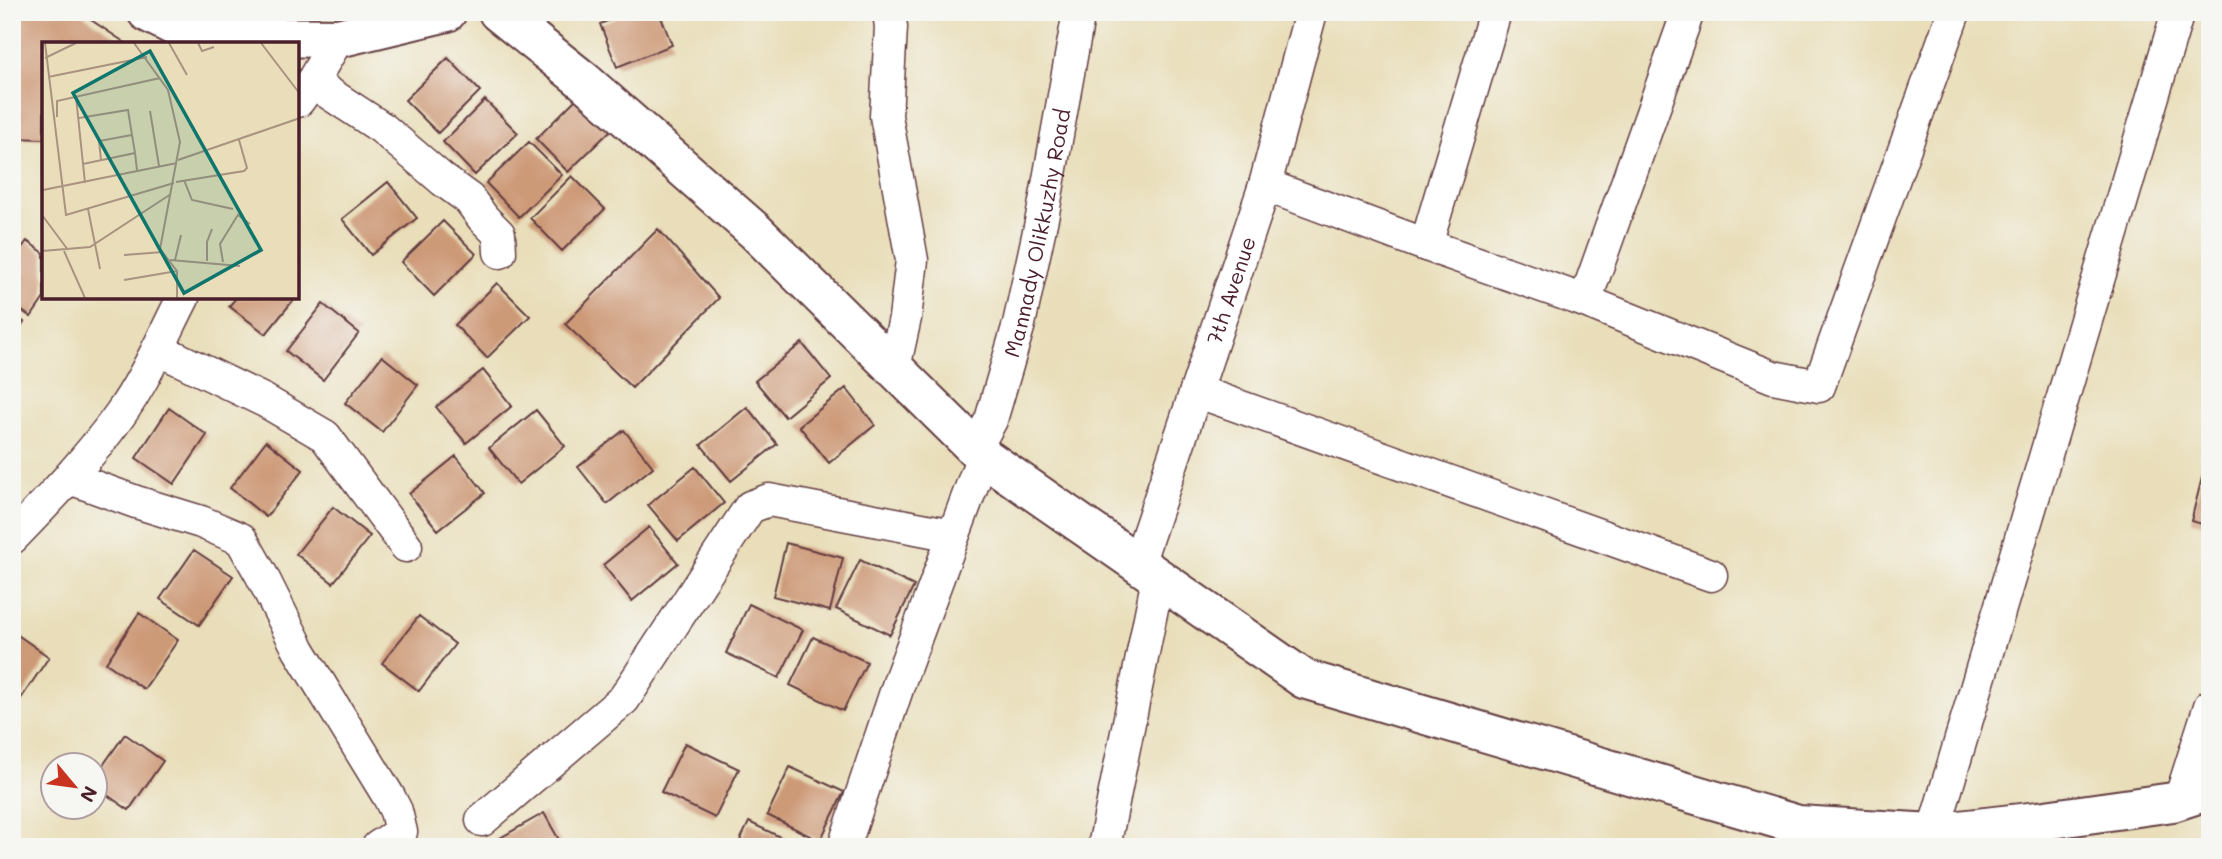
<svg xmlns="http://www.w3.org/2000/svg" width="2222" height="859" viewBox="0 0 2222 859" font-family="Mali,sans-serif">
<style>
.building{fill:#cd9a78}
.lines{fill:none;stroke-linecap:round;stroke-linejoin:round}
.street-casing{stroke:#623c40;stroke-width:35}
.secondary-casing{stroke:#623c40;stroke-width:42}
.street{stroke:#fff;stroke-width:32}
.secondary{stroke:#fff;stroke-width:38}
.labels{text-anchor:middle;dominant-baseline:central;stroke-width:5;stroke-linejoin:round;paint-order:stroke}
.street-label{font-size:21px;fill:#4a1f2b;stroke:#f6f6f2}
.inset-road{fill:none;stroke:#a99280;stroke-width:2}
.view{fill:#0f766e;fill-opacity:0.15;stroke:#0f766e;stroke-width:3.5}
.inset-edge{fill:none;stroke:#4a1f2b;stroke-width:3.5}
</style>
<rect width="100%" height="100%" fill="#f6f6f2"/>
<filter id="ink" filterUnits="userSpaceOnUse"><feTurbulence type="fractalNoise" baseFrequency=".0143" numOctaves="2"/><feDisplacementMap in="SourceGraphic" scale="14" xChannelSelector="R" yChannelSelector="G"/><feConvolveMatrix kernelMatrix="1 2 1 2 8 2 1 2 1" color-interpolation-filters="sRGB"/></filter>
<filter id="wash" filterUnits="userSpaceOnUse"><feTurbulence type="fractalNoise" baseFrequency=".00686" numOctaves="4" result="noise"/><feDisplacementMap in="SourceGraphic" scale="28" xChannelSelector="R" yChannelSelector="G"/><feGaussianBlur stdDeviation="1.57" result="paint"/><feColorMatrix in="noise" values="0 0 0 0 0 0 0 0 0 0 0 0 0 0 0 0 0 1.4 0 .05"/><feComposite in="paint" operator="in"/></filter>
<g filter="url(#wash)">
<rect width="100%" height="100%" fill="#e9deb9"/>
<g id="blocks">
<!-- building -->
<path class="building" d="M 12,12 L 79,12 L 124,42 L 123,44 L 44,44 L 44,139 L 12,138 Z
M 629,12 L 659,12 L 672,45 L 617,67 L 600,24 Z
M 448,58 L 480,91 L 438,133 L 405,100 Z
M 578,97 L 611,130 L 568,172 L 536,139 Z
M 485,100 L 518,133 L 475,175 L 443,142 Z
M 529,142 L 562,175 L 519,217 L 486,183 Z
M 572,176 L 605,209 L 562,251 L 530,218 Z
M 388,182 L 417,218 L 371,255 L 342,219 Z
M 443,221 L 476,254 L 434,296 L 401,262 Z
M 658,229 L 719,298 L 632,388 L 565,324 Z
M 27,241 L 44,253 L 44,298 L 31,317 L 12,304 L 12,261 Z
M 497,283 L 530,316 L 487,358 L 455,325 Z
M 236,298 L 295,298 L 266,334 L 229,306 Z
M 323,304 L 359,333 L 323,380 L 286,351 Z
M 12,314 L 24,322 L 12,339 Z
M 802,343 L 831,379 L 785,417 L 755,381 Z
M 382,356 L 418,385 L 382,432 L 345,403 Z
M 483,370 L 512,406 L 466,443 L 436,407 Z
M 846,388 L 875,425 L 829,463 L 799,426 Z
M 747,407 L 777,444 L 731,481 L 701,445 Z
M 169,408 L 207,435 L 174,484 L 136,458 Z
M 536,410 L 565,446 L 518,484 L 489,448 Z
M 624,430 L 653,467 L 607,504 L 578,467 Z
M 266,441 L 303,470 L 266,517 L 230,488 Z
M 456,456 L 485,493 L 438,530 L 409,494 Z
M 2207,458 L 2210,459 L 2210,526 L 2191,521 Z
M 695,467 L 724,503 L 678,541 L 648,505 Z
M 333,507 L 370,536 L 333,583 L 296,554 Z
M 649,527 L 678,563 L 632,601 L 603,565 Z
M 786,543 L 843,558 L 830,611 L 773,596 Z
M 194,550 L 233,576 L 199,625 L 160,599 Z
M 860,560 L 914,586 L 890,635 L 836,609 Z
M 749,604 L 803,630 L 779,678 L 726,653 Z
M 139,613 L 178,640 L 144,689 L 106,663 Z
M 419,616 L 455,644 L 419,691 L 382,663 Z
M 12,631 L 49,657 L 16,706 L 12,704 Z
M 813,637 L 867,662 L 843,711 L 790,685 Z
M 125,734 L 163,761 L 129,810 L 94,786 L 94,778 Z
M 685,743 L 739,769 L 715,818 L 661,792 Z
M 790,767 L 844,792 L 820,841 L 767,815 Z
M 544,813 L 563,847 L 495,847 L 493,842 Z
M 749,822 L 801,847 L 737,847 Z"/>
</g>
</g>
<g filter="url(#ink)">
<use href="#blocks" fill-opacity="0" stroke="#623c40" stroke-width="2"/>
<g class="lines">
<defs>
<g id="street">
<path d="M 889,12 L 891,27 L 886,116 L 912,260 L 905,318 L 894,368"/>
<path d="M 214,41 L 227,12"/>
<path d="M 312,82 L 382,128 L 443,180 L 469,199 L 483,218 L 499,234 L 500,252"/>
<path d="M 298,101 L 312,82 L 338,38"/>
<path d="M 1265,185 L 1426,245 L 1495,12"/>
<path d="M 1426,245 L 1585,301 L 1688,12"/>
<path d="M 1585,301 L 1773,377 L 1819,386 L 1954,12"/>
<path d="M 158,349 L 265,401 L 325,436 L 406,546"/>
<path d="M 1196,391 L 1711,575"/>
<path id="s1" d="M 975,449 L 991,420 L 1019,324 L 1043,213 L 1079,12"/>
<path d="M 70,478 L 136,502 L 201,522 L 241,539 L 261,574 L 299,650 L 389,797 L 396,811 L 401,832 L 378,847"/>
<path d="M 12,538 C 50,499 87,460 119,416 C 145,380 163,337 183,298"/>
<path id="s2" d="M 1138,564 L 1265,185 L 1311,12"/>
<path d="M 2180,800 L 2210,706"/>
<path d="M 482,820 L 624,699 L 750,507 L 769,500 L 953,535"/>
<path d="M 1933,833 L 2178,12"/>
<path d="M 844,847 L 901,677 L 983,456"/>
<path d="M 1104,847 L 1158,578"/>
</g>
<path id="secondary" d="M 147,12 L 180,29 L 214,41 L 256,37 L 338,38 L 447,12
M 498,12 L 584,81 L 756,232 L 983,456 L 1304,679 L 1798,825 L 1933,833 L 2038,821 L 2173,802 L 2210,790"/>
</defs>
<!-- street casing -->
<use href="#street" class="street-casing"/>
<!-- secondary casing -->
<use href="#secondary" class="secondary-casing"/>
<!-- street -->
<use href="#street" class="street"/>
<!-- secondary -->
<use href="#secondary" class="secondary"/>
</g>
</g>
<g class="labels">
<!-- street labels -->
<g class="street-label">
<text stroke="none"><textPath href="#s1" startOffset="226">Mannady Olikkuzhy Road</textPath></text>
<text stroke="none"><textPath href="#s2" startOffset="289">7th Avenue</textPath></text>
</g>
</g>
<!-- overview -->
<g transform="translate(42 42)">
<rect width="257" height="257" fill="#e9deb9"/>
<path class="inset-road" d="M 3,1 L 24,173 L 132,141M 92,1 L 126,48 L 138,100 L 118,207 L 135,229 L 135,256M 127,1 L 145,33M 156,1 L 160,9 L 172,5M 219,1 L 258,52M 3,16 L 34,1M 6,35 L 105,15M 34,55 L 43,141M 108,69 L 117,124M 15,75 L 15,59 L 118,36M 37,76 L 86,68 L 90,93M 59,118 L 57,99 L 90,93 L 93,111M 136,118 L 258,76M 41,122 L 93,111 L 95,128M 142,138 L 150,158 L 191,167M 134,140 L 202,129 L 205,126 L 197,98M 1,148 L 135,121M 46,167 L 58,227M 0,173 L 26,208M 0,209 L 48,205 L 129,152M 22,209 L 43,256M 82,213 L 121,210M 128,218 L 198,224M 133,218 L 139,193M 165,219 L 165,200 L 170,187M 181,220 L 178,202 L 194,176 L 196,173 L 208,182M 82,238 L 135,229"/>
<path class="view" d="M 108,9 L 219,208 L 142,251 L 31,51 Z"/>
<rect width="257" height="257" class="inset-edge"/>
</g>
<!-- margin -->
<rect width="2222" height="859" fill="none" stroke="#f6f6f2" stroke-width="42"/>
<!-- north arrow -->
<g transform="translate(74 786) rotate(119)"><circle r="33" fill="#f6f6f2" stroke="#b1a0a2" stroke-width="2"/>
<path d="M0-5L12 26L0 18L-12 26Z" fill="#c8321e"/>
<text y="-10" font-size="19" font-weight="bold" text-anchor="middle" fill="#4a1f2b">N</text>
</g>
</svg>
